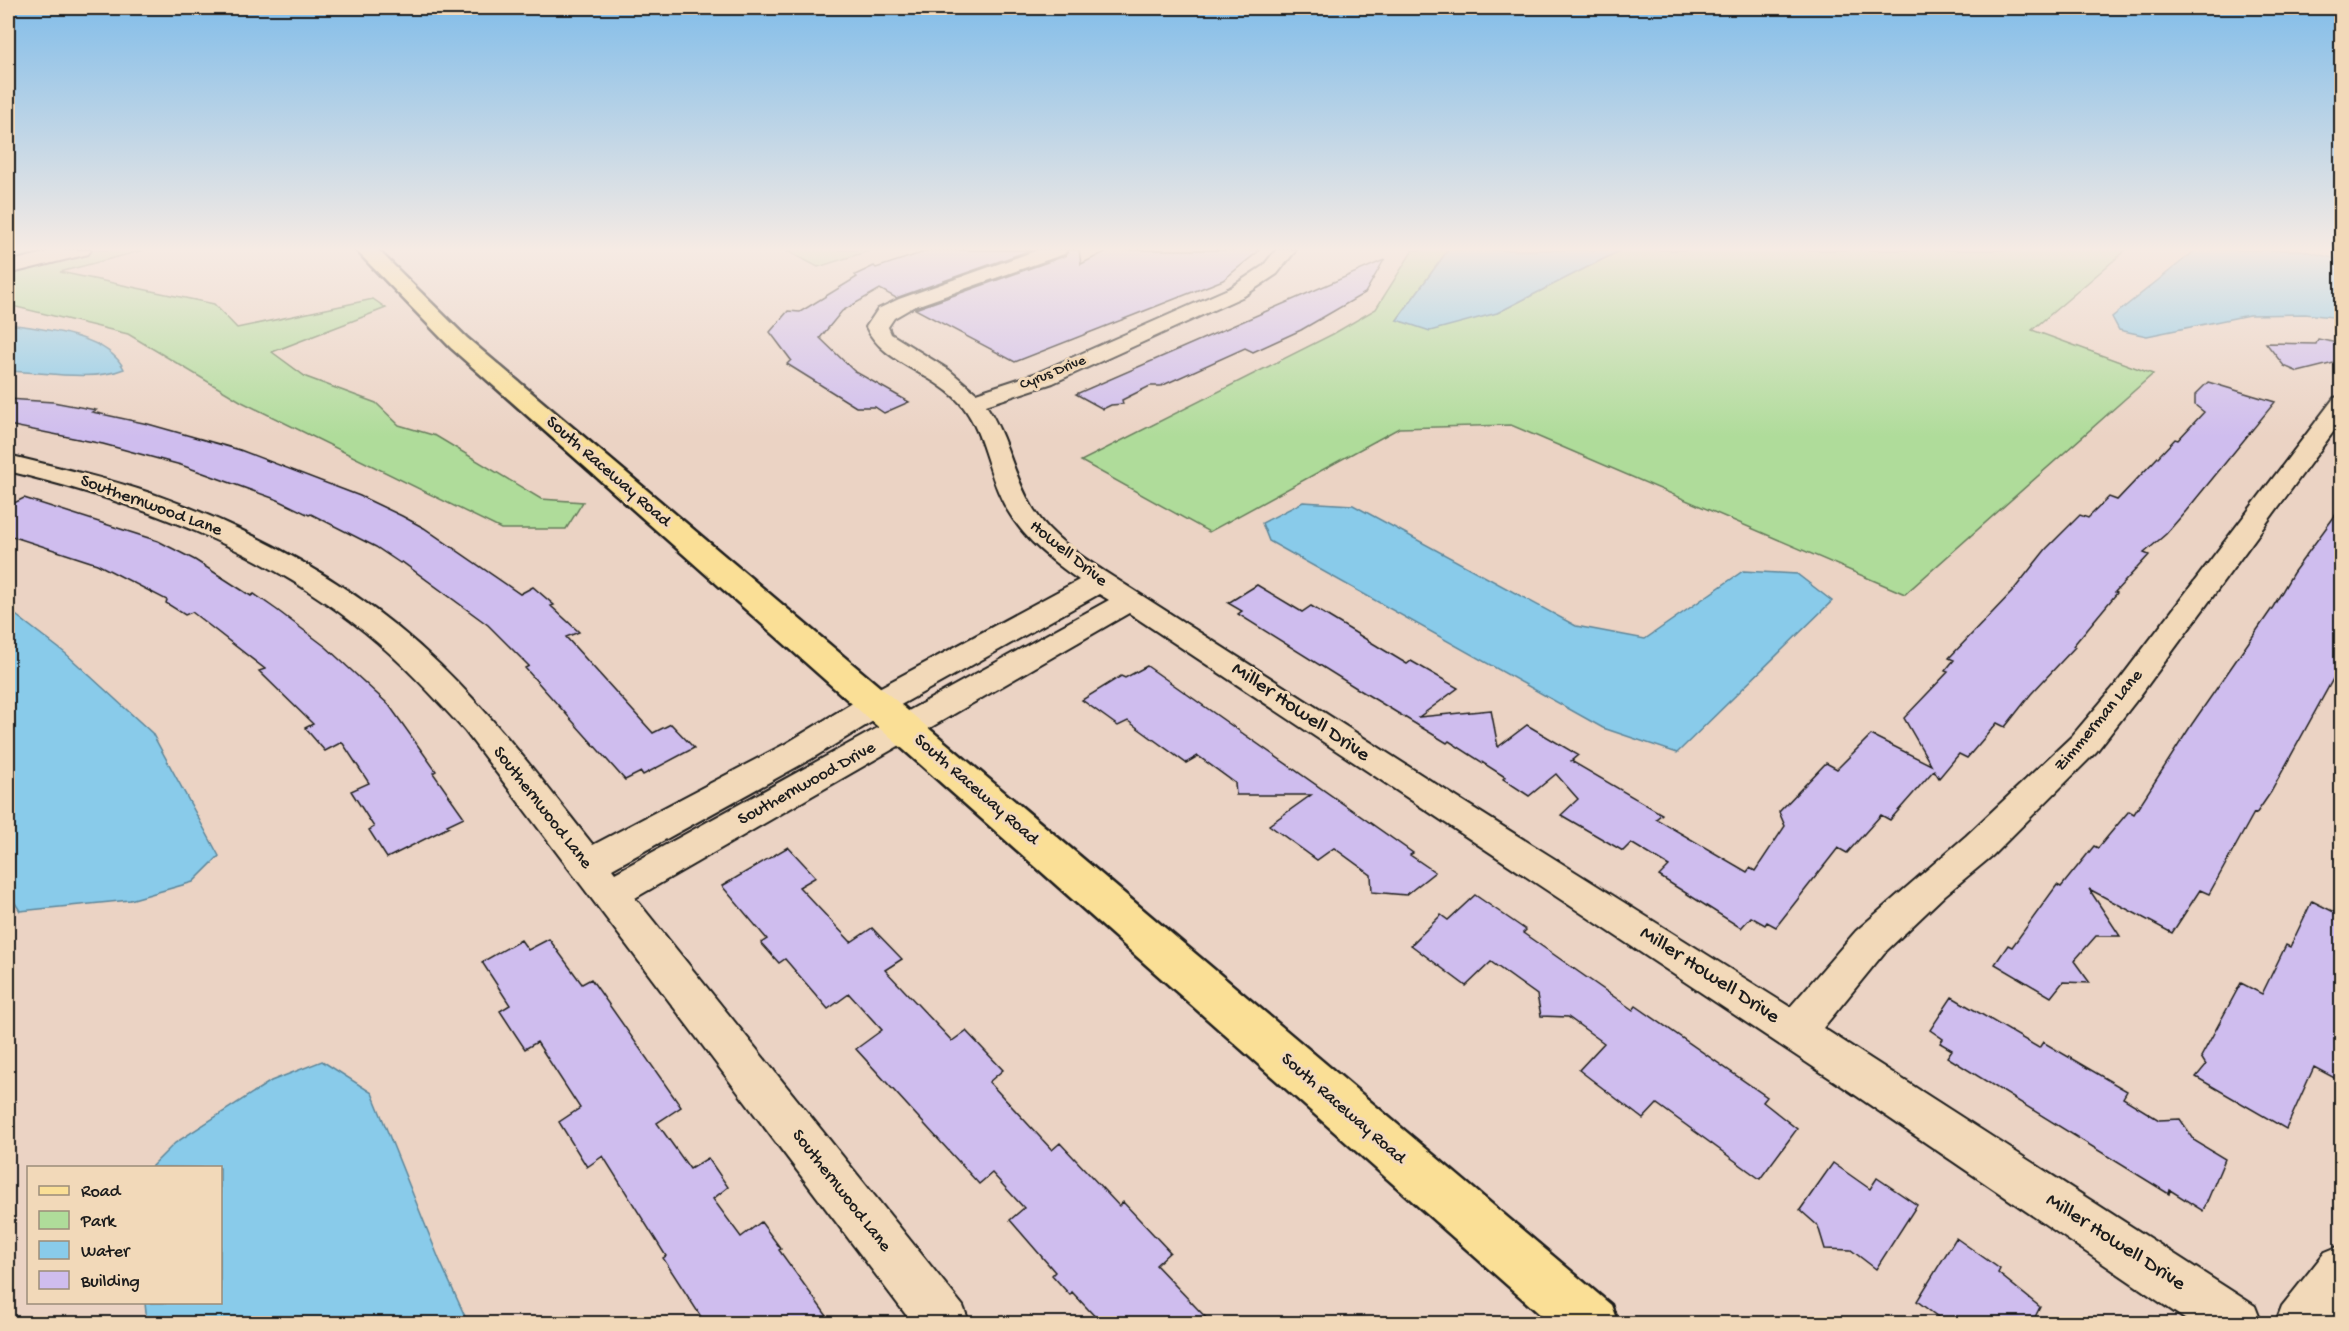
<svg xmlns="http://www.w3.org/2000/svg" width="2349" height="1331" viewBox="0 0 2349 1331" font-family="'Gochi Hand',sans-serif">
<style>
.green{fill:#afdc9a;stroke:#667c5b;stroke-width:1.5}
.water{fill:#89cbea;stroke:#5d8598;stroke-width:1.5}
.building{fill:#cfbdee;stroke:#1c1c1c;stroke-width:1.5}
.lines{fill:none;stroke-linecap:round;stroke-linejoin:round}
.minor-casing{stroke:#1c1c1c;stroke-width:4}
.major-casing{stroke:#1c1c1c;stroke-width:5}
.minor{fill:#f2d9b9;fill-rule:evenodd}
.major{fill:#fadf96;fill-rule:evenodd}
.labels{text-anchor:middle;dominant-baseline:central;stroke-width:6;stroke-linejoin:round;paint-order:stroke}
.far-street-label{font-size:15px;fill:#1c1c1c;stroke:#f2d9b9}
.street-label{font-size:18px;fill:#1c1c1c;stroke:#f2d9b9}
.near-street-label{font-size:21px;fill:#1c1c1c;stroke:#f2d9b9}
</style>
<rect width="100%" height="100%" fill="#ebd3c4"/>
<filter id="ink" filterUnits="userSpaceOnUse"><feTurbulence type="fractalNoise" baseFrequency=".0167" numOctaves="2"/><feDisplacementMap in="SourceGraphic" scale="12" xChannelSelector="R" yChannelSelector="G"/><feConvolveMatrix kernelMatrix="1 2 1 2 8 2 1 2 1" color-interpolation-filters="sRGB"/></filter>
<g filter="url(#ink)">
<!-- green -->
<path class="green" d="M 8,250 L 144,250 L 60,272 L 214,304 L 237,328 L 373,299 L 386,308 L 272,352 L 306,377 L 376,403 L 399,425 L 436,436 L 541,499 L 583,502 L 566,529 L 501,529 L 242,402 L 128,334 L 8,305 Z
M 785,250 L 872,250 L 818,267 Z
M 1413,250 L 1448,250 L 1397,320 L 1497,313 L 1621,250 L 2126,250 L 2032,330 L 2153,374 L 1905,594 L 1511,425 L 1399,428 L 1209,532 L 1081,461 L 1333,334 L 1376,309 Z"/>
<!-- water -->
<path class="water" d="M 1448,250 L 1621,250 L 1497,313 L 1430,331 L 1397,320 Z
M 2196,250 L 2301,250 L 2341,260 L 2341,318 L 2305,314 L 2249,315 L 2147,336 L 2119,330 L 2112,317 Z
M 8,324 C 42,329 107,334 124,369 C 92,382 43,372 8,371 Z
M 1303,502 L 1353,505 L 1576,626 L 1645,639 L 1743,571 L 1797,574 L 1832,601 L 1677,753 L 1603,728 L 1269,541 L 1262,523 Z
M 8,609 L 65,653 L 152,733 L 219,856 L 193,882 L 130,900 L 20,911 L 8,892 Z
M 322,1061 L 372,1093 L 439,1259 L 468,1323 L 147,1323 L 145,1303 L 220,1302 L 220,1168 L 151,1167 L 175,1143 L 271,1081 Z"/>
<!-- building -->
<path class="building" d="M 930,250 L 1031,250 L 896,298 L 880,289 L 842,311 L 820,338 L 854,371 L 909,402 L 884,413 L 875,407 L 856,407 L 787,364 L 791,360 L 770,332 L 788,311 L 800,312 L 857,277 L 855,275 L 874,266 L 876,268 Z
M 1069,250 L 1079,250 L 1081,264 L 1109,250 L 1260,250 L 1223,280 L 1015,362 L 915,309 L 1065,256 Z
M 1384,260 L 1365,293 L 1301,330 L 1253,352 L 1245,348 L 1161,386 L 1150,386 L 1122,400 L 1123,404 L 1111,405 L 1103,409 L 1076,394 Z
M 2318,339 L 2342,344 L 2342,361 L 2298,372 L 2284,366 L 2266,343 L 2316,344 Z
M 2208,382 L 2275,402 L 2186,511 L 2166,534 L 2144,553 L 2149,555 L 2115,592 L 2117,593 L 2073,646 L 2075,647 L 2031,694 L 2005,727 L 1997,723 L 1967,758 L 1959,754 L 1939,778 L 1934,770 L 1890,820 L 1881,815 L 1847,853 L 1838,848 L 1776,927 L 1767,922 L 1765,925 L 1751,917 L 1741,928 L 1659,876 L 1669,866 L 1631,843 L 1623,851 L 1561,815 L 1578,799 L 1556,774 L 1529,796 L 1503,779 L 1505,777 L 1449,741 L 1447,743 L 1358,689 L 1238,614 L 1242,611 L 1228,603 L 1257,585 L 1302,612 L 1311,606 L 1407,664 L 1411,661 L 1458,688 L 1419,717 L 1491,710 L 1498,747 L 1527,725 L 1578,755 L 1571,761 L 1662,814 L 1656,819 L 1747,872 L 1750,868 L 1755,871 L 1785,826 L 1779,812 L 1826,763 L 1837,769 L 1871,735 L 1931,765 L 1904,718 L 1948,672 L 1945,671 L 1954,660 L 1949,658 L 2012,592 L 2046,549 L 2080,515 L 2088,518 L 2109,497 L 2117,500 L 2175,439 L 2178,440 L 2204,412 L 2195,405 L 2195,395 Z
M 8,399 L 53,402 L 96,410 L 92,412 L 148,424 L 240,450 L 360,496 L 402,516 L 424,528 L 520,594 L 533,587 L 554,605 L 551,606 L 579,632 L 566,637 L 653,733 L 671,724 L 694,748 L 643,775 L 641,772 L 625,780 L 525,668 L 529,666 L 488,625 L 402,562 L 400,563 L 376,547 L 311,514 L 309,515 L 278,500 L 181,465 L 103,444 L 8,425 Z
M 24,498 L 158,541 L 195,560 L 251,596 L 254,594 L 277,610 L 326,647 L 389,705 L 436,771 L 433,773 L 464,817 L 447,825 L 449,827 L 387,858 L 369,830 L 374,827 L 351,791 L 369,783 L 342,742 L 325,751 L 305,728 L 313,724 L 259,671 L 265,669 L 192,612 L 185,615 L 166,603 L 167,600 L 97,564 L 8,535 L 8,506 Z
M 2342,506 L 2342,682 L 2333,679 L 2271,792 L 2256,814 L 2254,813 L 2209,894 L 2200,890 L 2172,933 L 2089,889 L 2120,936 L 2096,936 L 2074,961 L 2090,983 L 2063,982 L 2051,997 L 1995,964 L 2008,945 L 2012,947 L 2057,885 L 2061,887 L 2094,846 L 2098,848 L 2129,811 L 2134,814 L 2192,724 L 2273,607 L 2293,573 Z
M 1147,666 L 1413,853 L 1410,855 L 1435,872 L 1406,895 L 1372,892 L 1371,875 L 1334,848 L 1317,860 L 1269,825 L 1311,795 L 1236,795 L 1235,783 L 1198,756 L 1186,763 L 1128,721 L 1118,726 L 1082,700 L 1121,676 L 1125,678 Z
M 788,847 L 816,877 L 799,887 L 851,942 L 872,928 L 902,959 L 885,970 L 952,1041 L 966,1031 L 1003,1070 L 989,1082 L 1052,1150 L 1060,1143 L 1119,1206 L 1123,1202 L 1170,1252 L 1156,1265 L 1211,1323 L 1101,1323 L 1072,1292 L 1070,1295 L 1052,1275 L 1055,1272 L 1010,1220 L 1024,1208 L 992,1173 L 979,1184 L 856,1049 L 882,1030 L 849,994 L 828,1009 L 785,959 L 779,963 L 761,943 L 767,939 L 722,886 Z
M 1475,895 L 1526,930 L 1523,933 L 1633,1010 L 1636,1006 L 1767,1097 L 1763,1102 L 1797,1129 L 1760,1179 L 1657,1104 L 1643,1119 L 1579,1070 L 1604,1043 L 1568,1017 L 1541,1016 L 1537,995 L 1491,962 L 1466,986 L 1411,945 L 1441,915 L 1448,920 Z
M 2312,901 L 2342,916 L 2342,1082 L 2314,1067 L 2286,1129 L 2196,1077 L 2206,1065 L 2201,1057 L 2241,983 L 2262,994 L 2286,945 L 2290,947 Z
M 549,939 L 582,984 L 591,979 L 681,1107 L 657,1123 L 690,1169 L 708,1158 L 728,1187 L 713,1199 L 741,1237 L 761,1222 L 781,1249 L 779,1250 L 832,1323 L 705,1323 L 663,1258 L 666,1256 L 603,1156 L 587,1167 L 559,1122 L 580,1108 L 537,1042 L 525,1049 L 500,1011 L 510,1005 L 482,962 L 521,940 L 528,950 Z
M 1952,997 L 2039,1048 L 2043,1042 L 2127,1091 L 2123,1098 L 2159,1120 L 2180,1119 L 2195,1141 L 2225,1159 L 2203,1211 L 2170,1190 L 2169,1194 L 1947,1057 L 1952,1050 L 1940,1043 L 1943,1039 L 1930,1030 Z
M 1833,1163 L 1870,1189 L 1877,1178 L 1917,1205 L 1876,1269 L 1851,1250 L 1825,1249 L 1818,1226 L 1800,1210 Z
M 1956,1238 L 2000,1269 L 1998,1273 L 2040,1307 L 2032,1323 L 1946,1323 L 1917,1301 Z"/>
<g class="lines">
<defs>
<path id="minor" d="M 56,250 L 91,250 L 88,254 L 8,274 L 8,262 Z
M 1038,250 L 1067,250 L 1064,254 L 913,307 L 894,318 L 888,327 L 891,334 L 949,370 L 976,393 L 1037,373 L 1230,288 L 1263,266 L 1276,250 L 1296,250 L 1277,274 L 1244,296 L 1053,383 L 986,405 C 1008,438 1013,477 1034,510 C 1055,543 1095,565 1127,586 L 1456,797 L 1790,1007 L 1856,931 L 1966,836 L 2072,736 L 2117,683 L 2334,398 L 2342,396 L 2342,420 L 2139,697 L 2096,752 L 1992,856 L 1945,895 L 1884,953 L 1823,1028 L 2255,1306 L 2262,1324 L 2192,1324 L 1845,1088 L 1129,613 L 635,898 L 963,1306 L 970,1324 L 913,1324 L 465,731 C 433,696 402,662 365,632 C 260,547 137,502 8,471 L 8,455 C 57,467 106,478 153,494 C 258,531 360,587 440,665 C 497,720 544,783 593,845 L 787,743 L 864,696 L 1079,580 C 1045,556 1014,531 998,491 C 986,462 981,427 960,403 C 934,373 882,363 866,327 L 878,309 L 899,299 ZM 1099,594 L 1109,600 L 615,873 L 612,869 L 811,759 L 888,712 Z
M 2342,1245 L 2342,1310 L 2332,1324 L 2275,1324 L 2282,1306 L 2325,1252 Z"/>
<path id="major" d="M 356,250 L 378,250 L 467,338 L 1611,1305 L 1618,1324 L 1551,1324 L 451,348 Z"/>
</defs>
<!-- minor casing -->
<use href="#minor" class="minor-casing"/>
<!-- major casing -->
<use href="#major" class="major-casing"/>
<!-- minor -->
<use href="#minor" class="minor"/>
<!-- major -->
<use href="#major" class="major"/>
</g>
</g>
<!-- sky -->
<linearGradient id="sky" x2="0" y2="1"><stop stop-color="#82bde9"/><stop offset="0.57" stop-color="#f6ebe4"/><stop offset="1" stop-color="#f6ebe4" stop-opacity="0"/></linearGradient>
<rect width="2349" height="437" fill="url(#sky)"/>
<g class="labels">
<!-- far-street labels -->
<g class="far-street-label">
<text transform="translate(1053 373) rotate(-22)">Cyrus Drive</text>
</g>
<!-- street labels -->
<g class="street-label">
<text transform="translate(608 472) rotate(41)">South Raceway Road</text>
<text transform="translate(151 506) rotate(20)">Southernwood Lane</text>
<text transform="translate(1068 554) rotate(39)">Howell Drive</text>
<text transform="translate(2099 721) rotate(-50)">Zimmerman Lane</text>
<text transform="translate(807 784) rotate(-29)">Southernwood Drive</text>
<text transform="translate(976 790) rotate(41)">South Raceway Road</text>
<text transform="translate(542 808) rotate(52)">Southernwood Lane</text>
<text transform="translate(1343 1109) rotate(41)">South Raceway Road</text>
<text transform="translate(841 1191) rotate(52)">Southernwood Lane</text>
</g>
<!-- near-street labels -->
<g class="near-street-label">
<text transform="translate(1300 713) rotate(34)">Miller Howell Drive</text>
<text transform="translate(1709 976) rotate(33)">Miller Howell Drive</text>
<text transform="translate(2115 1243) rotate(33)">Miller Howell Drive</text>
</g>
</g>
<!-- margin -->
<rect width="2349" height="1331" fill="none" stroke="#f2d9b9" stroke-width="30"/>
<rect x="15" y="15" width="2319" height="1301" fill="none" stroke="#1c1c1c" stroke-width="2" filter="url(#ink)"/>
<!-- legend -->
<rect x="27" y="1166" width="195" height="138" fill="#f2d9b9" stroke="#9c8d7a" stroke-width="1.5"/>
<rect x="39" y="1186" width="30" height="9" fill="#fadf96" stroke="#9c8d7a" stroke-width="1.5"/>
<text x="81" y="1196" font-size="18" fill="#1c1c1c">Road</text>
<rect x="39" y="1211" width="30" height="18" fill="#afdc9a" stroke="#9c8d7a" stroke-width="1.5"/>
<text x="81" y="1226" font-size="18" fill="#1c1c1c">Park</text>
<rect x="39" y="1241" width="30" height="18" fill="#89cbea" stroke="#9c8d7a" stroke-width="1.5"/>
<text x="81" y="1256" font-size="18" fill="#1c1c1c">Water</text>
<rect x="39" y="1271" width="30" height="18" fill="#cfbdee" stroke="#9c8d7a" stroke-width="1.5"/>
<text x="81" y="1286" font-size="18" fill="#1c1c1c">Building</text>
</svg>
